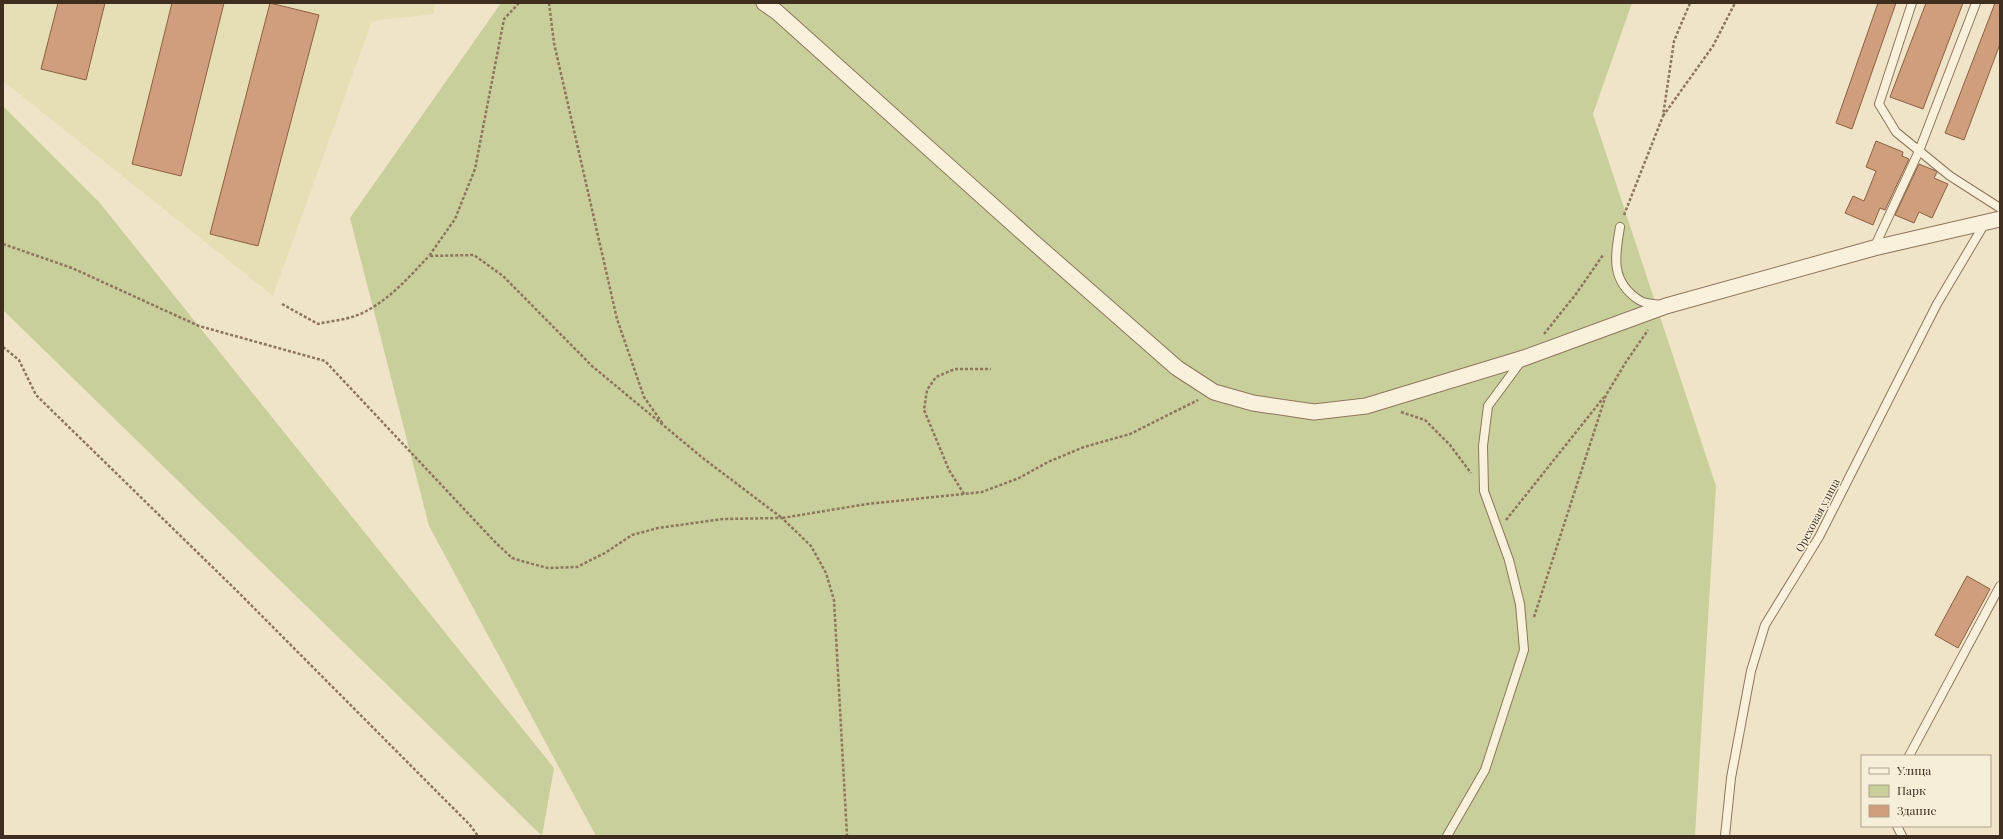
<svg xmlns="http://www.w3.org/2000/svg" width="2003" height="839" viewBox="0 0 2003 839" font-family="'Playfair Display',serif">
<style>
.farmland{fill:#e6deb5}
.green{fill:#c9cf9b}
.building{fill:#cf9f7d;stroke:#8d5f41}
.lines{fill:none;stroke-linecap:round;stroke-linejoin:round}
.service-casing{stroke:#8d765c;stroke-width:10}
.minor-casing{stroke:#8d765c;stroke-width:17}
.path{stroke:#8d765c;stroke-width:2.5;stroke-dasharray:3 2;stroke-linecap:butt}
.service{stroke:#faf1dc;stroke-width:8}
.minor{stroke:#faf1dc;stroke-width:15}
.labels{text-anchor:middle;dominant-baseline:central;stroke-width:3;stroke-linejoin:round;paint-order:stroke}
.street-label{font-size:11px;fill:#3d2e20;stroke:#f7eed8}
</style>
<rect width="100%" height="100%" fill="#f0e4c8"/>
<!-- farmland -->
<path class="farmland" d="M 3,3 L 435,3 L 434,14 L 372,21 L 273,296 L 3,81 Z"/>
<!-- green -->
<path class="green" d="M 501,3 L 1632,3 L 1593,114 L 1716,486 L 1695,836 L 596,836 L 429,526 L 350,218 Z
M 3,106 L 99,202 L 554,768 L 542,836 L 3,310 Z"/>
<!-- building -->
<path class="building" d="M 58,3 L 105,3 L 86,80 L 41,69 Z
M 172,3 L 224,3 L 181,176 L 132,164 Z
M 270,3 L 319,15 L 258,246 L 210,234 Z
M 1878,3 L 1896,3 L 1852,129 L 1836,123 Z
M 1926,3 L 1963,3 L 1923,109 L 1890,97 Z
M 1995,3 L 2000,3 L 2000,44 L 1964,140 L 1945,133 Z
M 1876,141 L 1903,152 L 1902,156 L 1909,159 L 1885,210 L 1880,208 L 1873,225 L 1845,213 L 1853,196 L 1864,201 L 1876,171 L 1866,167 Z
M 1919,164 L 1936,171 L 1937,172 L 1934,178 L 1948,184 L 1932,218 L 1919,212 L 1914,223 L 1895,215 Z
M 1967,576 L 1990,589 L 1958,648 L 1935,635 Z"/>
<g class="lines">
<defs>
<path id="service" d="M 1912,3 L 1879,104 L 1896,132 L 1950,176 L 2000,208
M 1620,227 C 1615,256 1610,281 1639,300 C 1644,304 1656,304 1663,305
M 1874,248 L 1919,151 L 1976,3
M 1909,756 L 2000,586
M 1897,826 L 1902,836
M 1447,836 L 1485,770 L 1524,650 L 1520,604 L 1509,560 L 1484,491 L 1483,446 L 1488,406 L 1522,360
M 1725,836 L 1731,778 L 1751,671 L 1765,625 L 1819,537 L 1937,304 L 1985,223"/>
<path id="minor" d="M 764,3 L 777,12 L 1031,240 L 1177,368 L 1214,392 L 1253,403 L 1314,412 L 1366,406 L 1524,358 L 1666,306 L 1874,248 L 2000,219"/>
</defs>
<!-- service casing -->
<use href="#service" class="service-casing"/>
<!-- minor casing -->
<use href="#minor" class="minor-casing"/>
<!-- path -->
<path class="path" d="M 519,3 L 504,19 L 475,169 L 455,219 L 429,256 L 474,255 L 503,276 L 592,366 L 704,459 L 782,518 L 867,504 L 982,492 L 1019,478 L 1048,462 L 1084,447 L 1130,434 L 1198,400
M 549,3 L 554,43 L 617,319 L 644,397 L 663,424
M 1663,116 L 1713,46 L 1735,3
M 1624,215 L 1663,116 L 1674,41 L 1690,3
M 3,244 L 72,268 L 199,326 L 325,361 L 495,542 L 512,558 L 525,562 L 548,568 L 577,567 L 605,553 L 632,535 L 658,528 L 723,519 L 782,518 L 811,546 L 826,573 L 834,600 L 847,836
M 282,304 L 318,324 C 330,321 344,320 355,316 C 385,305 408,278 429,256
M 1544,334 L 1576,294 L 1603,255
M 3,347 L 19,360 L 36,395 L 237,591 L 470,825 L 478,836
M 1401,412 L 1425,420 L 1450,445 L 1471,473
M 964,494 L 949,470 L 924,410 L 927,390 L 936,377 L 955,369 L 991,369
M 1506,520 L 1604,397
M 1534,617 L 1606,395 L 1626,362 L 1648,330"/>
<!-- service -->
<use href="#service" class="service"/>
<!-- minor -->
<use href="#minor" class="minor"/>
</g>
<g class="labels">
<!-- street labels -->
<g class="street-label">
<text transform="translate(1817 515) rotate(-62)">Ореховая улица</text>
</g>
</g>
<!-- border -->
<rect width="2003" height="839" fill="none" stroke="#3d2e20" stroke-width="8"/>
<!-- legend -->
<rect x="1861" y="755" width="130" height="72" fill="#f7eed8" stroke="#ada18e"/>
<rect x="1869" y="768" width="20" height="6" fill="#faf1dc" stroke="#ada18e"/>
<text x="1897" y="775" font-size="12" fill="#3d2e20">Улица</text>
<rect x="1869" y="785" width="20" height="12" fill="#c9cf9b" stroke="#ada18e"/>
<text x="1897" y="795" font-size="12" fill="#3d2e20">Парк</text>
<rect x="1869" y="805" width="20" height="12" fill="#cf9f7d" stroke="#ada18e"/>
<text x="1897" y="815" font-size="12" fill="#3d2e20">Здание</text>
</svg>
